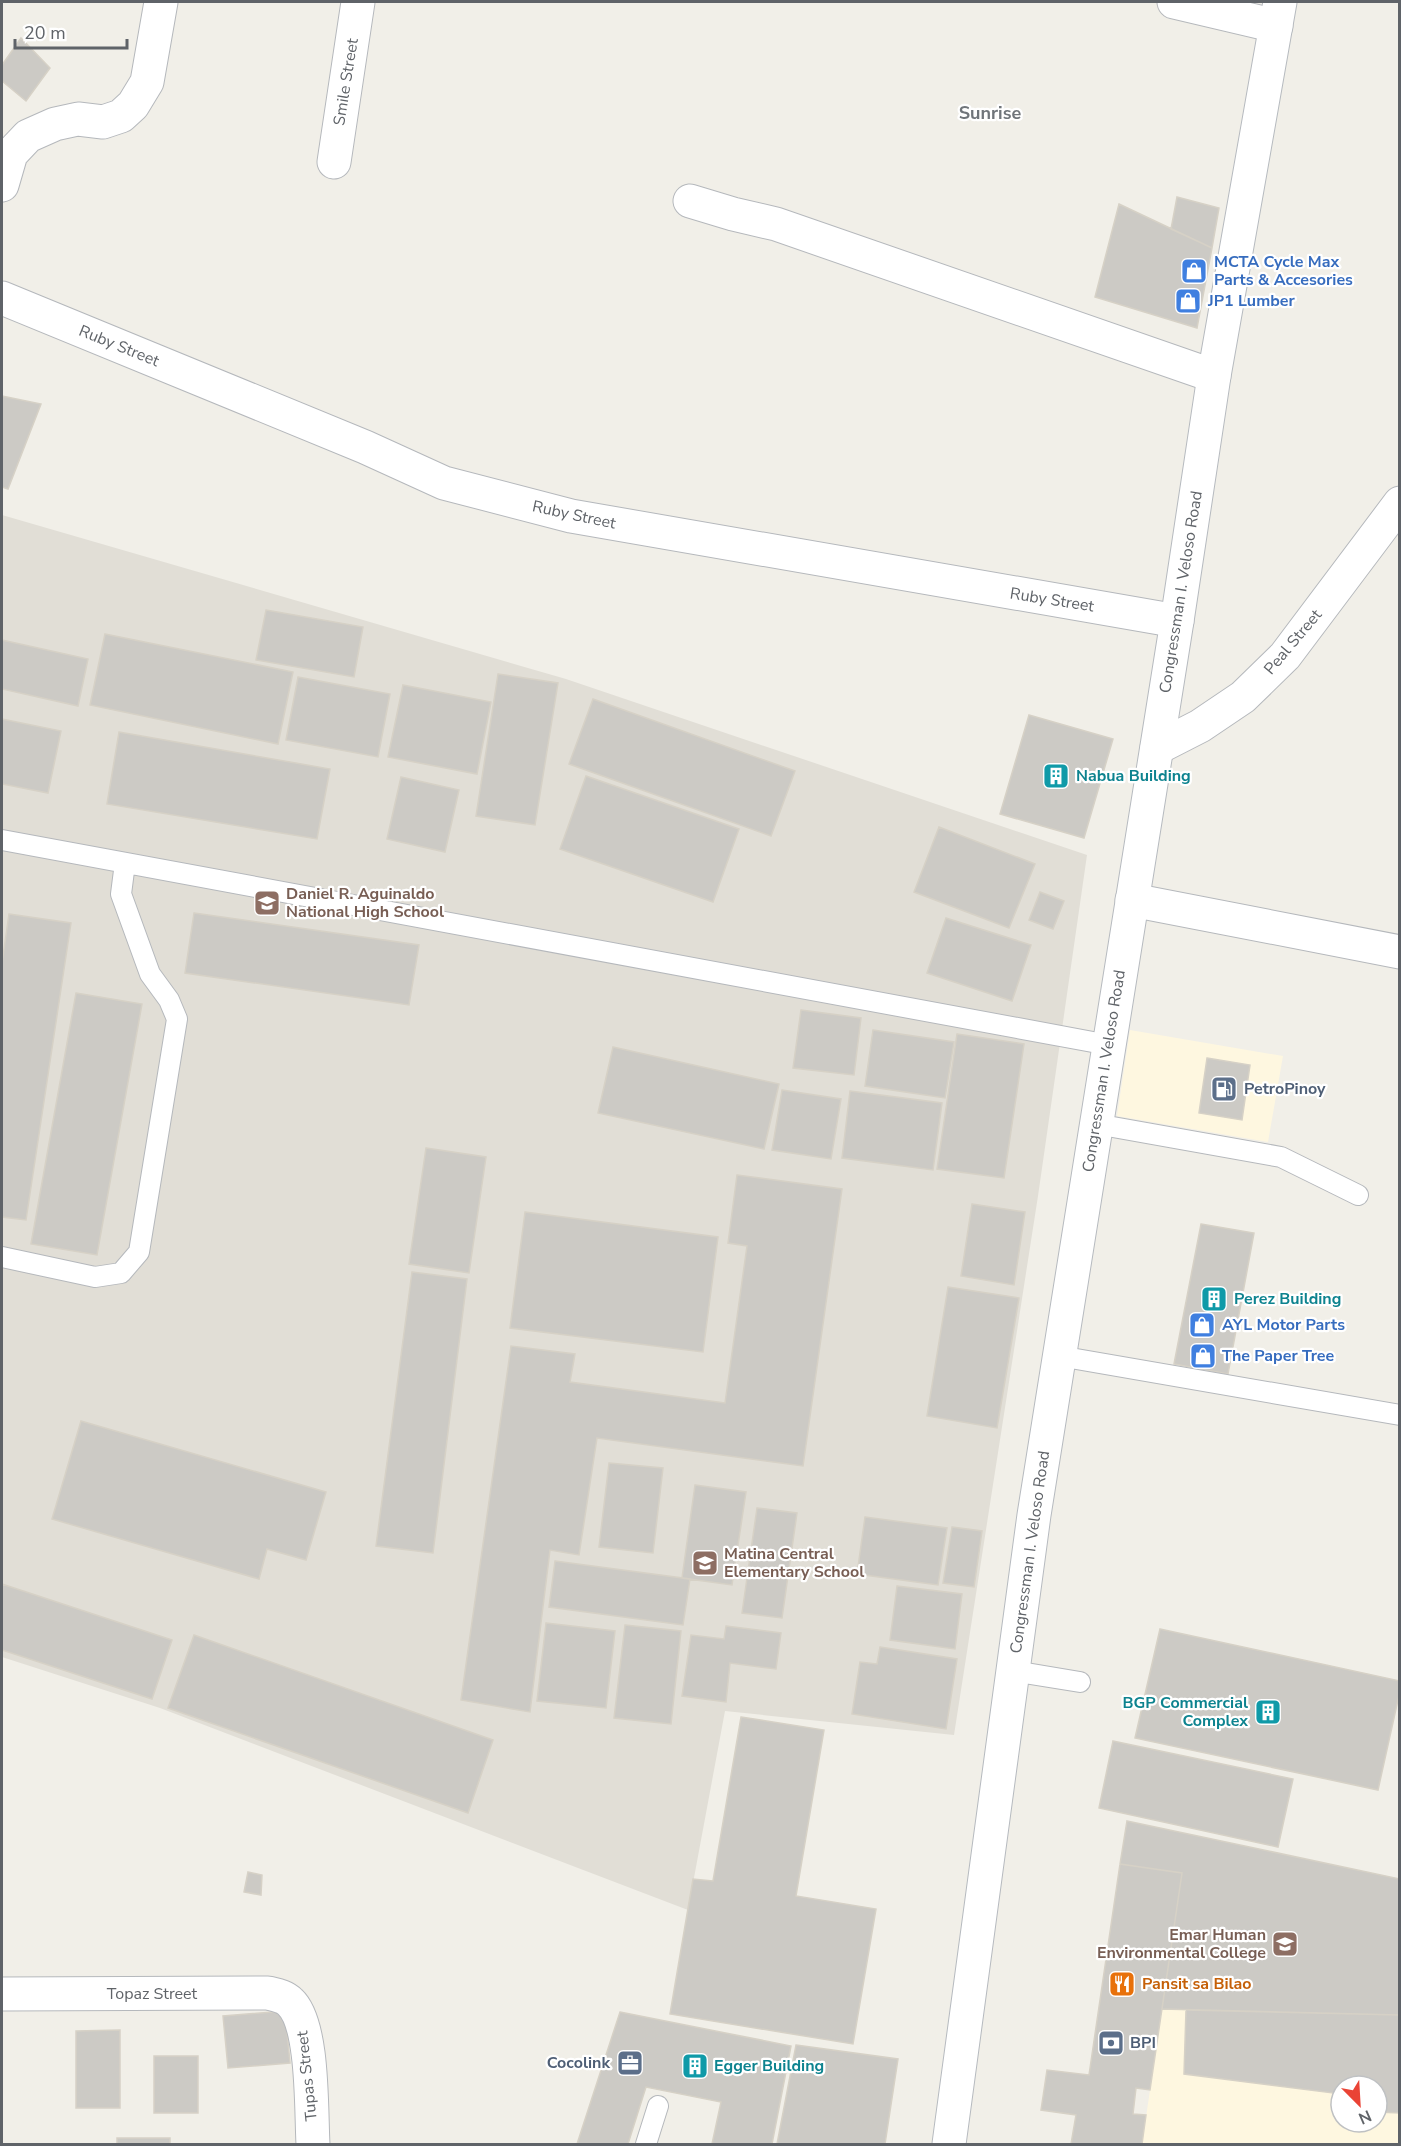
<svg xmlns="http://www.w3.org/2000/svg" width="1401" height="2146" viewBox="0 0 1401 2146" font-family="'Nunito Sans',sans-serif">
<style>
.commercial{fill:#fef7e0;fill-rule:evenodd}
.education{fill:#e1ded6}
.building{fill:#cccac5;stroke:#d6d1c6;stroke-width:1.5}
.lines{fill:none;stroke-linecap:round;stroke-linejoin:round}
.lane-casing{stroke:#b5b8bc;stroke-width:22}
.street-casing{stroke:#b5b8bc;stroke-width:35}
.secondary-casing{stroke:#b6babf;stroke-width:35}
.lane{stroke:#fff;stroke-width:20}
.street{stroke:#fff;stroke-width:33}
.secondary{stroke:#fff;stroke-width:33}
.labels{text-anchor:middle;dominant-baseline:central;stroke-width:4.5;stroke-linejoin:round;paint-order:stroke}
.street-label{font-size:16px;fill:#5f6368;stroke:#fff}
.shop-label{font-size:16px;font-weight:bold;fill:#366cbe;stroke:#fff;text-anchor:start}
.culture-label{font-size:16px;font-weight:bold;fill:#0d838f;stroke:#fff;text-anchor:start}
.education-label{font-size:16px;font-weight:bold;fill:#785e54;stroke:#fff;text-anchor:start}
.service-label{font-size:16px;font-weight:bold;fill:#4e5e75;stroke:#fff;text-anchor:start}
.food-label{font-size:16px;font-weight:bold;fill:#c56008;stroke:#fff;text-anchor:start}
.neighbourhood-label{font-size:18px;font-weight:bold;fill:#70757a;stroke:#fff}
</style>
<rect width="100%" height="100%" fill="#f1efe8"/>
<!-- commercial -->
<path class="commercial" d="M 1130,1030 L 1283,1056 L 1268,1142 L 1117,1116 Z
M 1162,2009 L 1399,2015 L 1399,2144 L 1142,2144 ZM 1341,2086 L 1377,2086 L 1377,2122 L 1341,2122 Z"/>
<!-- education -->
<path class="education" d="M 2,515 L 566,679 L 1087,855 L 1038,1196 L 954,1735 L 725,1711 L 688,1910 L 160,1708 L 2,1657 Z"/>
<!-- building -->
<path class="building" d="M 21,38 L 50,68 L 26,101 L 2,81 L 2,65 Z
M 1177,197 L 1219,208 L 1212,248 L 1171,229 Z
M 1119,204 L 1212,248 L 1197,328 L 1095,297 Z
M 2,396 L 41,404 L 8,489 L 2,487 Z
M 266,610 L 363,627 L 354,677 L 256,660 Z
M 105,634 L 293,672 L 278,744 L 90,705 Z
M 2,640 L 88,659 L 78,706 L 2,689 Z
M 498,674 L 558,683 L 535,825 L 476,816 Z
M 298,677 L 390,694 L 378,757 L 286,740 Z
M 403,685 L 491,702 L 477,774 L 388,757 Z
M 593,699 L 795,771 L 771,836 L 569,764 Z
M 1029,715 L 1113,739 L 1084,838 L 1000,814 Z
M 2,719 L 61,731 L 48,793 L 2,784 Z
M 119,732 L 330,769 L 317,839 L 107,804 Z
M 586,776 L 739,829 L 713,902 L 560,849 Z
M 401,777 L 459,790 L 445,852 L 387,839 Z
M 939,827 L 1035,864 L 1009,928 L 914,892 Z
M 1040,892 L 1064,901 L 1053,929 L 1029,920 Z
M 194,913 L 419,945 L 409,1005 L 185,973 Z
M 9,914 L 71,923 L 26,1220 L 2,1217 L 2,963 Z
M 946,918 L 1031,945 L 1012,1001 L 927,973 Z
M 76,993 L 142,1004 L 97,1255 L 31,1244 Z
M 801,1010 L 861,1018 L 854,1075 L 793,1068 Z
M 873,1030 L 954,1042 L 945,1098 L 865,1086 Z
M 957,1034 L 1024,1044 L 1004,1178 L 937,1169 Z
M 613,1047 L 779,1084 L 764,1149 L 598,1113 Z
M 1207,1058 L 1250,1065 L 1242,1120 L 1199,1113 Z
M 782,1090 L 841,1099 L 831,1159 L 772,1150 Z
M 850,1091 L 942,1103 L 933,1170 L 842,1158 Z
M 426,1148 L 486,1157 L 469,1273 L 409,1264 Z
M 737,1175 L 842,1189 L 803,1466 L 597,1438 L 579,1555 L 550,1550 L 530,1712 L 461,1700 L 511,1346 L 575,1354 L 570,1382 L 725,1403 L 747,1246 L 728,1243 Z
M 972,1204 L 1025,1212 L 1014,1285 L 961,1276 Z
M 525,1212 L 718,1237 L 703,1352 L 510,1328 Z
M 1201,1224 L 1254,1233 L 1228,1374 L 1174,1364 Z
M 412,1272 L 467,1279 L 433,1553 L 376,1546 Z
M 948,1287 L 1019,1298 L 997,1428 L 927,1416 Z
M 81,1421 L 326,1492 L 306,1560 L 267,1549 L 259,1579 L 52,1519 Z
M 609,1463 L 663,1468 L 653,1553 L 599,1547 Z
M 695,1485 L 746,1492 L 732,1585 L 682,1578 Z
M 757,1508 L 797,1513 L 782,1618 L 742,1613 Z
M 865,1517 L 947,1528 L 938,1585 L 857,1574 Z
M 952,1527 L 982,1531 L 974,1587 L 943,1583 Z
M 555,1561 L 690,1579 L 683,1625 L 549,1607 Z
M 2,1584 L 172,1640 L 152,1699 L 2,1650 Z
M 897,1586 L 962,1594 L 955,1649 L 890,1640 Z
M 546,1623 L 615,1631 L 606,1708 L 537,1701 Z
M 625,1625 L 681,1631 L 671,1724 L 614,1718 Z
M 726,1626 L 781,1633 L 776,1669 L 730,1663 L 726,1702 L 682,1696 L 691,1635 L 724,1639 Z
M 1160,1629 L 1400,1681 L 1400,1691 L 1378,1790 L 1135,1738 Z
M 194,1635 L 493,1740 L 468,1813 L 168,1708 Z
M 880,1647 L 957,1659 L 946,1729 L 852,1714 L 860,1662 L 877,1664 Z
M 741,1717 L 824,1730 L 796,1896 L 876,1909 L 853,2044 L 670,2014 L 693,1879 L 713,1881 Z
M 1113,1741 L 1293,1779 L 1278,1847 L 1099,1808 Z
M 1127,1821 L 1400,1879 L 1400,2015 L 1162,2009 L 1182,1873 L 1120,1864 Z
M 1120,1864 L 1182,1873 L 1150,2090 L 1136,2088 L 1133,2114 L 1146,2115 L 1142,2144 L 1071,2144 L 1076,2115 L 1041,2110 L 1047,2070 L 1089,2075 Z
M 248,1872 L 262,1875 L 261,1895 L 244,1892 Z
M 1186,2010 L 1400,2015 L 1400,2113 L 1377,2112 L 1377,2086 L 1341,2086 L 1341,2094 L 1184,2074 Z
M 285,2011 L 290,2063 L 228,2068 L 223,2016 Z
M 620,2012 L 791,2046 L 772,2144 L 712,2144 L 721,2102 L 646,2087 L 628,2144 L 577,2144 Z
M 120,2030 L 120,2108 L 76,2108 L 76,2031 Z
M 796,2045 L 898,2059 L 885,2144 L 777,2144 Z
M 154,2056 L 198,2056 L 198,2113 L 154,2113 Z
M 117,2138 L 170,2138 L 170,2144 L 117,2144 Z"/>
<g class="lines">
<defs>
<path id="lane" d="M 2,840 L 1109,1045
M 1096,1124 L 1281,1157 L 1358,1195
M 2,1257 L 95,1277 L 121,1273 L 139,1252 L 177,1019 L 169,1000 L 150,974 L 121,894 L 125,863
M 1059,1356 L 1400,1415
M 1013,1671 L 1080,1682
M 646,2144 L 658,2106"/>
<path id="street" d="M 1174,2 L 1276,26
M 334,162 L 358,2
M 2,185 L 11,154 L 28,136 L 55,124 L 78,119 L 103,122 L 121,116 L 133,105 L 147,82 L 161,2
M 690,201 L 733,214 L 776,224 L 1214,376
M 2,298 L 365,447 L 444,483 L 571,516 L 1177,621
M 1157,748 L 1200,726 L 1243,697 L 1285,656 L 1400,503
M 1132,900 L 1400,952
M 2,1994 L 268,1993 C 276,1995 284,1996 290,2002 C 314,2024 311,2111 313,2144"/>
<path id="secondary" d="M 949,2144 L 1034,1515 L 1177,621 L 1214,376 L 1280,2"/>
</defs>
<!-- lane casing -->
<use href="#lane" class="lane-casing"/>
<!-- street casing -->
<use href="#street" class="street-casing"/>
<!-- secondary casing -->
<use href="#secondary" class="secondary-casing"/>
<!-- lane -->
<use href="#lane" class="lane"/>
<!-- street -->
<use href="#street" class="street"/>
<!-- secondary -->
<use href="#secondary" class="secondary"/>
</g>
<!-- icons -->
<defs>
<symbol id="shop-square" viewBox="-11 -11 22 22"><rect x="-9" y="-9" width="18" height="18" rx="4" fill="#3f7fe0" stroke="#fff"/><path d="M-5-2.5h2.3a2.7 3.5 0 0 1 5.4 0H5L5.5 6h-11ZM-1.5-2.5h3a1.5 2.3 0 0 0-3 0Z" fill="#fff"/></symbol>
<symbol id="building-square" viewBox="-11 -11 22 22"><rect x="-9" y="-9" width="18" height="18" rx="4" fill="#0f9aa8" stroke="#fff"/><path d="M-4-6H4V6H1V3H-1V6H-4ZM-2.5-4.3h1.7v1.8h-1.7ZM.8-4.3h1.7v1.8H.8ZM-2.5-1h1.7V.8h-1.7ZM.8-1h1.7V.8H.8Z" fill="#fff"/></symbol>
<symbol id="school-square" viewBox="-11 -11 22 22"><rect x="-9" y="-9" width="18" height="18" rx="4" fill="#8d6e63" stroke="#fff"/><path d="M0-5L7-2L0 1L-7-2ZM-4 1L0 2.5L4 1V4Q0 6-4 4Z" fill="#fff"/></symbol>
<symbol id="fuel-square" viewBox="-11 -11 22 22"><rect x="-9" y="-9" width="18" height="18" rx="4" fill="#5c6f8a" stroke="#fff"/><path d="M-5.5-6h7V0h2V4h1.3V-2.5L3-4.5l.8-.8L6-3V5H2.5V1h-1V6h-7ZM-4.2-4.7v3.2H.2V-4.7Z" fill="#fff"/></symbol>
<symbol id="university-square" viewBox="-11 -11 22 22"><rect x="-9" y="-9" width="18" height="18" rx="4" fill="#8d6e63" stroke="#fff"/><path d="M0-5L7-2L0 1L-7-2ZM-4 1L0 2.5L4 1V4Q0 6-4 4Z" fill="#fff"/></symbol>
<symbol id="restaurant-square" viewBox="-11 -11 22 22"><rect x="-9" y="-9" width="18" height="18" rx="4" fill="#e8710a" stroke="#fff"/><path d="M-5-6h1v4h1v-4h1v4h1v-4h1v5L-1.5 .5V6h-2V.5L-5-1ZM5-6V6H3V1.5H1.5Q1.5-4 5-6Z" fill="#fff"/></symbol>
<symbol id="bank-square" viewBox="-11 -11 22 22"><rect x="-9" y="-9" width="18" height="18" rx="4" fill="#5c6f8a" stroke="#fff"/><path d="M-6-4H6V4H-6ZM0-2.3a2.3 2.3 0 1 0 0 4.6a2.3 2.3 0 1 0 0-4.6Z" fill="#fff"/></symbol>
<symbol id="office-square" viewBox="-11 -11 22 22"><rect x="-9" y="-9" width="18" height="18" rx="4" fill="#5c6f8a" stroke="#fff"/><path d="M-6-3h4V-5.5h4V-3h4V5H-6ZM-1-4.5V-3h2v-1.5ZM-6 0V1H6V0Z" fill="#fff"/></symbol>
</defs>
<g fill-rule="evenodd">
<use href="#shop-square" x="1179" y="256" width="30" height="30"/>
<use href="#shop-square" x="1173" y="286" width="30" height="30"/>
<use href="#building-square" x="1041" y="761" width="30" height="30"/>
<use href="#school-square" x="252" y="888" width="30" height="30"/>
<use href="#fuel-square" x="1209" y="1074" width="30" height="30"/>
<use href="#building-square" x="1199" y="1284" width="30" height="30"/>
<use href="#shop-square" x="1187" y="1310" width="30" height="30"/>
<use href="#shop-square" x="1188" y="1341" width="30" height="30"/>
<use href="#school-square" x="690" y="1548" width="30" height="30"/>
<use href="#building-square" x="1253" y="1697" width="30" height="30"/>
<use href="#university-square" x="1270" y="1929" width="30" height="30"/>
<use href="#restaurant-square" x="1107" y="1969" width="30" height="30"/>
<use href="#bank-square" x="1096" y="2028" width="30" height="30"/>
<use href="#office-square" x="615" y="2048" width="30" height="30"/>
<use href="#building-square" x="680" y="2051" width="30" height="30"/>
</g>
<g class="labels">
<!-- street labels -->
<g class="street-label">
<text transform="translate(346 82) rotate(-81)">Smile Street</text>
<text transform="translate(119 346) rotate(22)">Ruby Street</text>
<text transform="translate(574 515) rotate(12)">Ruby Street</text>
<text transform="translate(1181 592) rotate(-81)">Congressman I. Veloso Road</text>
<text transform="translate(1052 600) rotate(9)">Ruby Street</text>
<text transform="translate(1293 642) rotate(-50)">Peal Street</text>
<text transform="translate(1104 1071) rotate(-81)">Congressman I. Veloso Road</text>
<text transform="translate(1030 1552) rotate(-82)">Congressman I. Veloso Road</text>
<text x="152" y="1994">Topaz Street</text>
<text transform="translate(307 2076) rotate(-96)">Tupas Street</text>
</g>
<!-- shop labels -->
<g class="shop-label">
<text x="1214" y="262">MCTA Cycle Max<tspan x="1214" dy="18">Parts &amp; Accesories</tspan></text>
<text x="1208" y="301">JP1 Lumber</text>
<text x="1222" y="1325">AYL Motor Parts</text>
<text x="1222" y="1356">The Paper Tree</text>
</g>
<!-- culture labels -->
<g class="culture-label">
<text x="1076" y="776">Nabua Building</text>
<text x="1234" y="1299">Perez Building</text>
<text x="1248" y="1703" text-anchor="end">BGP Commercial<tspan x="1248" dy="18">Complex</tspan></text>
<text x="714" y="2066">Egger Building</text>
</g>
<!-- education labels -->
<g class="education-label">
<text x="286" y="894">Daniel R. Aguinaldo<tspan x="286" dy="18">National High School</tspan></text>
<text x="724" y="1554">Matina Central<tspan x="724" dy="18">Elementary School</tspan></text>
<text x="1266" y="1935" text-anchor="end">Emar Human<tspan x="1266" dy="18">Environmental College</tspan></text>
</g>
<!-- service labels -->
<g class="service-label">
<text x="1244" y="1089">PetroPinoy</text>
<text x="1130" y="2043">BPI</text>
<text x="610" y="2063" text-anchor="end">Cocolink</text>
</g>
<!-- food labels -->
<g class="food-label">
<text x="1142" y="1984">Pansit sa Bilao</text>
</g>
<!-- neighbourhood labels -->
<g class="neighbourhood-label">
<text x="990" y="113">Sunrise</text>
</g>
</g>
<!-- border -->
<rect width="1401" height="2146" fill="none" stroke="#5f6368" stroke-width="6"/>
<!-- north arrow -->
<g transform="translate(1359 2104) rotate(156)"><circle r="28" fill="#ffffff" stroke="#bfc1c3" stroke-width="1.5"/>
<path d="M0-4.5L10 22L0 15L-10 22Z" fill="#ea4335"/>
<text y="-9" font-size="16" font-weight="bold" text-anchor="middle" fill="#5f6368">N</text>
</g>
<!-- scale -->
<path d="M15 39v9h112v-9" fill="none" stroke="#5f6368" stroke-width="3"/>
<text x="24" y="39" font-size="18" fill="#5f6368" stroke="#ffffff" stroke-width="4.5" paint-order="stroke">20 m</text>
</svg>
